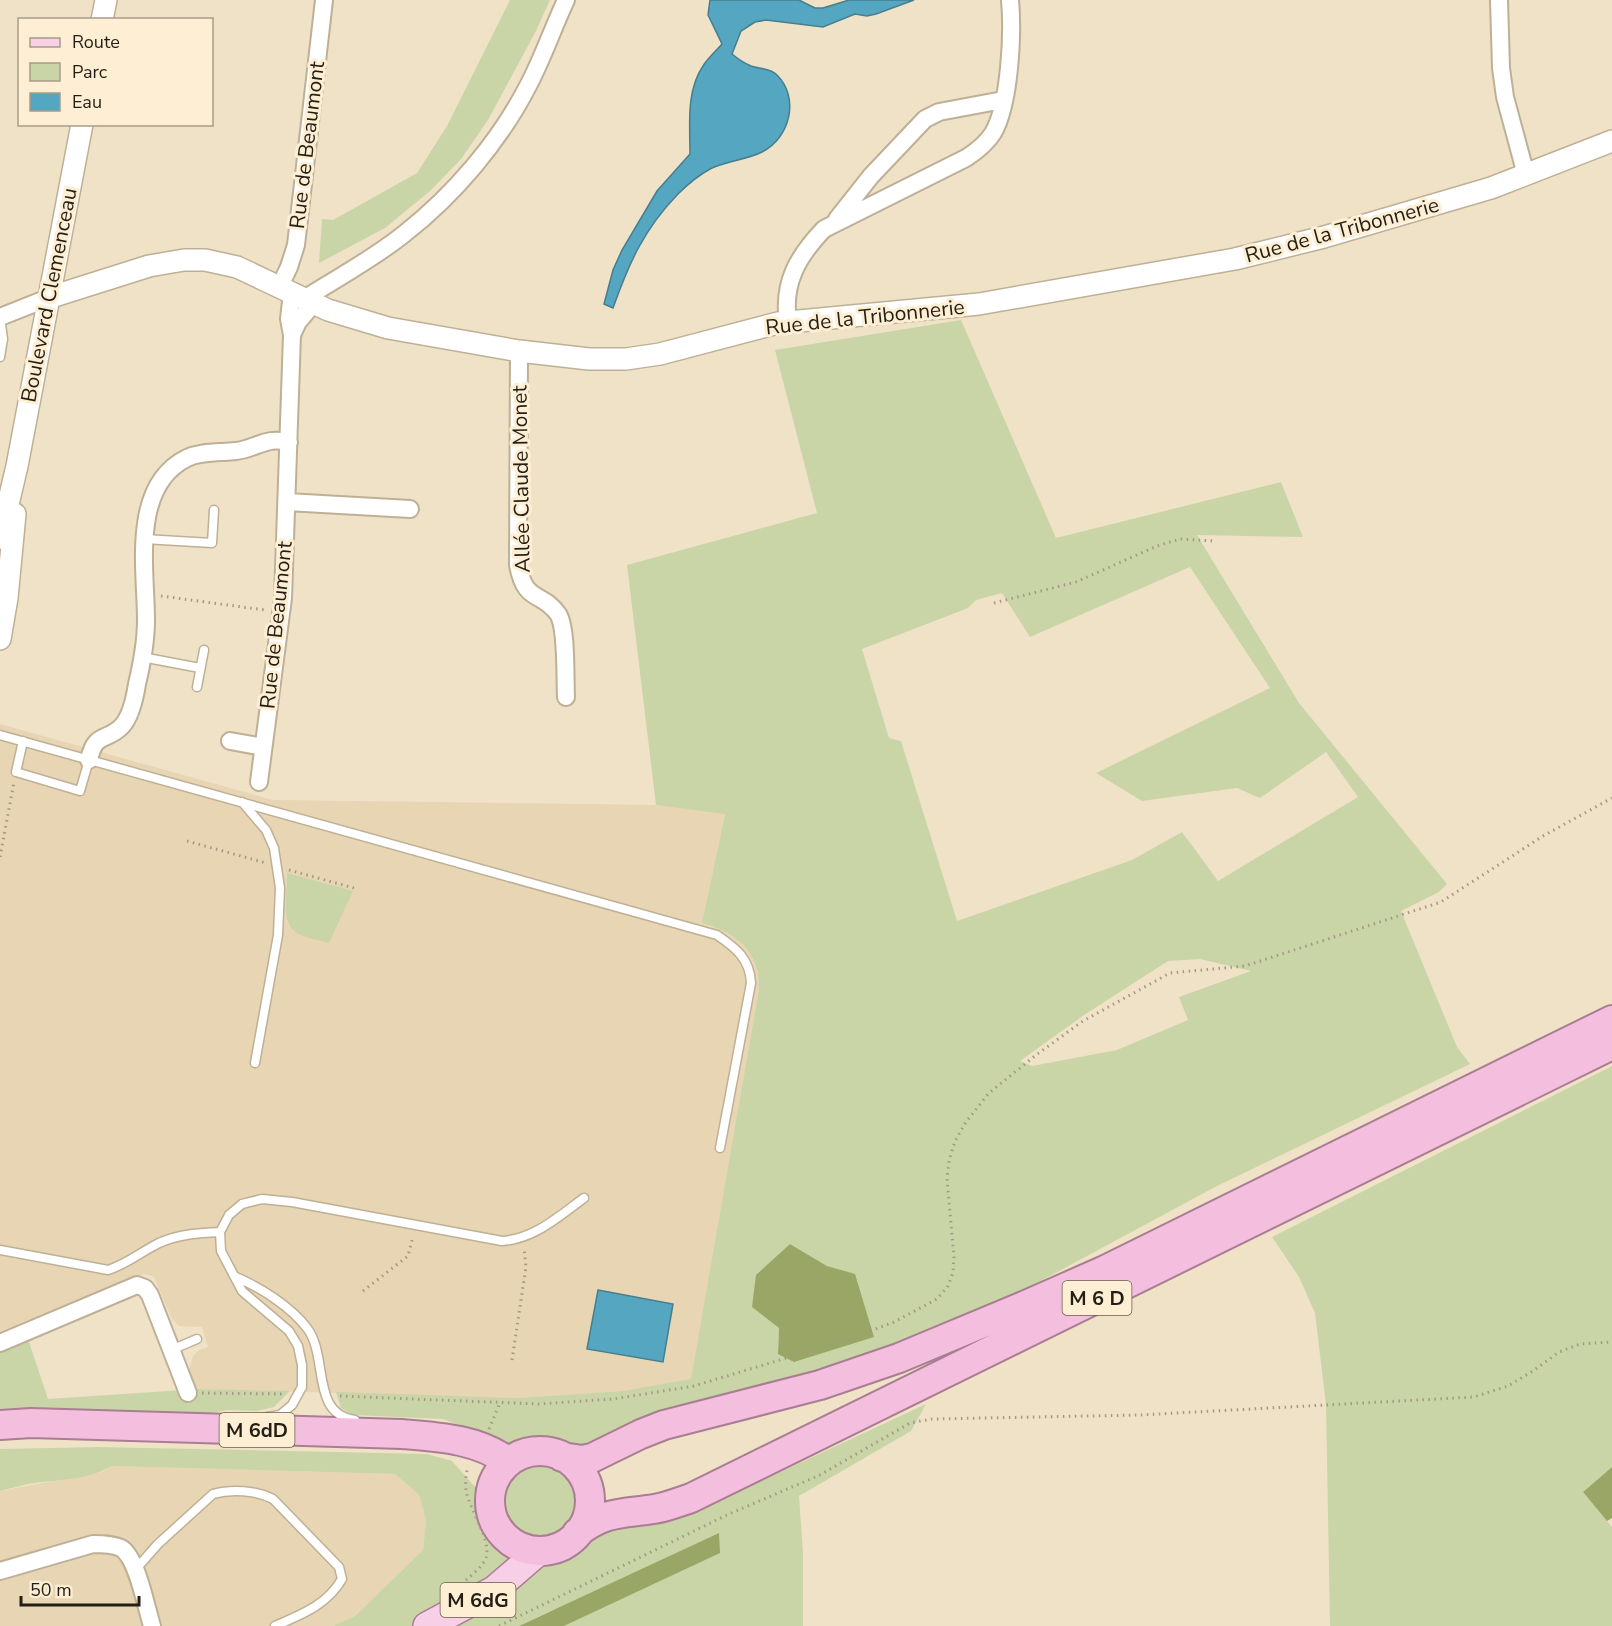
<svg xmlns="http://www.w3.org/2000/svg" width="1612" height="1626" viewBox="0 0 1612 1626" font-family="'Nunito Sans',sans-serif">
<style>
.built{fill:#e7d5b3}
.green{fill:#cad5a7;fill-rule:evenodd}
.forest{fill:#99a666}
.water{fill:#55a7c1;stroke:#467e8d;stroke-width:1.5}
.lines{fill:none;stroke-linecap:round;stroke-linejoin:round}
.service-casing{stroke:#beb096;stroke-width:11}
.minor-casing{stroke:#beb096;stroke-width:20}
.tertiary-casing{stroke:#beb096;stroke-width:24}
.primary-casing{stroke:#a97d92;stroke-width:30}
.trunk-casing{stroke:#a97d92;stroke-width:32}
.path{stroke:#a39984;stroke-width:3;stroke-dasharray:1.5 4.5;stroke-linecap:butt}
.service{stroke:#fff;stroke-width:8}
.minor{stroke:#fff;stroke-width:16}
.tertiary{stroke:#fff;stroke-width:21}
.primary{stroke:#f7cfe6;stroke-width:27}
.trunk{stroke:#f4bfde;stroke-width:28}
.labels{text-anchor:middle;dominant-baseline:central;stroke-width:6;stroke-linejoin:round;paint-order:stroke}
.shield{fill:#feefd4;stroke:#655d4e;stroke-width:1.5}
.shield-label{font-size:20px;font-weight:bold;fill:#241f15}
.street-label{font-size:21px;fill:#241f15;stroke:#feefd4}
</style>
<rect width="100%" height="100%" fill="#f0e2c7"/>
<!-- built -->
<path class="built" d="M 0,724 L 273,800 L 656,805 L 725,813 L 702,923 L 719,929 L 739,940 L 750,953 L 757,967 L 759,989 L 691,1380 L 623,1391 L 517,1398 L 198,1389 L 192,1384 L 188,1375 L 193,1356 L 199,1350 L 208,1347 L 202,1327 L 179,1326 L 172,1319 L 154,1277 L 144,1274 L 0,1333 Z
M 112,1466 L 395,1474 L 419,1495 L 426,1520 L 423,1550 L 355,1616 L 333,1626 L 0,1626 L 0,1491 L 102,1472 Z"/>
<!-- green -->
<path class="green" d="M 510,0 L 550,0 L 536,31 L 488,120 L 461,159 L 430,191 L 385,228 L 319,263 L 322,219 L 333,220 L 417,173 L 447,126 Z
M 961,320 L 1056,538 L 1281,482 L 1303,537 L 1197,535 L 1299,703 L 1447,884 L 1439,892 L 1401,911 L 1457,1047 L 1470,1064 L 1215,1187 L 1022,1291 L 876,1351 L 756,1388 L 652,1413 L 583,1449 L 566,1444 L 536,1439 L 511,1445 L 443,1419 L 353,1415 L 341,1408 L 336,1392 L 517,1398 L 623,1391 L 691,1379 L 759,989 C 758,982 759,973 756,966 C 748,941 725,930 702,923 L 725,814 L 656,805 L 627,565 L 817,513 L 775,350 ZM 1190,567 L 1270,688 L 1096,773 L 1142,801 L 1237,788 L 1260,798 L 1326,752 L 1358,797 L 1218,881 L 1182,832 L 1132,860 L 957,921 L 901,741 L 889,738 L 862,649 L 968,608 L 976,600 L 1002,593 L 1030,637 ZM 1200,959 L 1251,971 L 1179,997 L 1188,1020 L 1117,1050 L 1032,1066 L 1020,1061 L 1084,1015 L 1168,961 ZM 790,1244 L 827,1266 L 855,1275 L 778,1353 L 779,1328 Z
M 287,873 L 353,891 L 329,943 C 320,940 309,939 301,935 C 278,926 288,893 287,873 Z
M 1612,1066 L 1612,1467 L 1583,1492 L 1612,1527 L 1612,1626 L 1330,1626 L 1326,1405 L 1315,1313 L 1299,1277 L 1272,1237 Z
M 23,1324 L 48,1399 L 198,1389 L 290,1391 L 274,1407 L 256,1411 L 227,1410 L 192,1417 L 0,1414 L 0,1333 Z
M 926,1404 L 911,1431 L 799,1496 L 803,1553 L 803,1626 L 564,1626 L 719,1553 L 546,1613 L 519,1626 L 333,1626 L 355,1616 L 423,1550 L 426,1520 L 419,1495 L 395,1474 L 112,1466 C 86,1481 57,1479 28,1484 C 19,1486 9,1489 0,1491 L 0,1449 L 98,1447 L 427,1454 L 452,1461 L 476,1488 L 479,1509 L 489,1536 L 500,1551 L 529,1577 L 541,1566 L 556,1563 L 578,1551 L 602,1528 L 681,1515 L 774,1475 Z
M505 1501a36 36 0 1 1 72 0a36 36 0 1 1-72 0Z"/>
<!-- forest -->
<path class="forest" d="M 790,1244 L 827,1266 L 855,1274 L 874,1337 L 794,1362 L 778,1354 L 779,1328 L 752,1307 L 756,1275 Z
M 1612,1467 L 1612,1518 L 1607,1521 L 1583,1492 Z
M 719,1533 L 720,1553 L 564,1626 L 519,1626 Z"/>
<!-- water -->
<path class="water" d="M 710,0 L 799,0 L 815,8 L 823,8 L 849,0 L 914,0 L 876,14 L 867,16 L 855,14 L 823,27 L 766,20 L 755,22 L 741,31 L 732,54 C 738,59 744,63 751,66 C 759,69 771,68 777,75 C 800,98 790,138 762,152 C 746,160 726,161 710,169 C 699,175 687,185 678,194 C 644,229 629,263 613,308 L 604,304 L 613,270 L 622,250 L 657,191 L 690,154 C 690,124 686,91 703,66 C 708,58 716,51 722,44 L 708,15 Z
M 598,1290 L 673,1304 L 663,1362 L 587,1349 Z"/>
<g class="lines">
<defs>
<path id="service" d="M 0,357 L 3,339 L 0,317
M 144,539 L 212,543 L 214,510
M 142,657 L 200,668
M 197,687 L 204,650
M 0,735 L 717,935 C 736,948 750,959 751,983 L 720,1148
M 23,741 L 16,772 L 80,791 L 89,760
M 242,802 L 266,830 L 274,848 L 280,888 L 278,935 L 255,1063
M 0,1250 L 108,1270 C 127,1264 141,1252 159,1243 C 179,1234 199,1233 220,1232
M 236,1277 C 261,1288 290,1306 307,1328 C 329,1357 310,1414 355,1420
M 171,1350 L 197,1339
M 267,1417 L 280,1415 L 292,1405 L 302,1387 L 302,1365 L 298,1346 L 289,1331 L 242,1291 L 221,1251 L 220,1232 L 229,1215 L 242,1204 L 262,1199 L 292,1202 L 502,1241 C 534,1239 558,1217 584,1198
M 135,1570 L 158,1544 L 213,1494 C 231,1489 256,1490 273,1499 L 339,1567 L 342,1579 C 327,1605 302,1614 275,1626"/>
<path id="minor" d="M 1499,0 L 1501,68 L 1505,97 L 1526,175
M 837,219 L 871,176 L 925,119 L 939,112 L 1003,100
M 280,286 L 289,267 L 296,245 L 324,0
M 304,299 C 337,278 373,259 404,234 C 454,195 500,141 529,84 C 543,57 553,28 566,0
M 0,317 L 48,298
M 788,322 C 782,283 798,256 824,229 L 966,158 C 977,151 986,144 993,133 C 1010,104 1013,33 1010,0
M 292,335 L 298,322 L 314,303
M 519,351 L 518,565 C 525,604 542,591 558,614 C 567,627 565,679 566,697
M 287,502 L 410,509
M 230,741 L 263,747
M 89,760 C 95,731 107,742 122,726 C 131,716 135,697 137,684 C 142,663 146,641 146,620 C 146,570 130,486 187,458 C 202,451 219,453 236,451 C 248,450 259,443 271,441 C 276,440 283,441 289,442
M 259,782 L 283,598 L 292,335 L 289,319 L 292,293
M 0,1343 L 137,1285 L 145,1288 L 150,1295 L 188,1393
M 0,1571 L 93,1544 C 102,1544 112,1544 121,1548 C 137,1557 146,1607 152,1626"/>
<path id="tertiary" d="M 102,20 L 106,0
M 48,298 L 149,266 L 184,260 L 205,260 L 237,267 L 328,310 L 388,328 L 519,351 L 589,359 L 626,359 L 660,354 L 778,323 L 979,304 L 1235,259 L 1324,237 L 1491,188 L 1612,141
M 0,538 L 17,466 L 82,124
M 0,639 L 7,598 L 15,514"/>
<path id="primary" d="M 427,1626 L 494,1590 L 537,1553 L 549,1550"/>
<path id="trunk" d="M 0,1425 L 31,1423 L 402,1434 C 440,1437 477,1439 509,1462
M490 1501a50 50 0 1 1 100 0a50 50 0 1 1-100 0Z
M 562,1457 L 582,1460 L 592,1458 L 641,1434 L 664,1425 L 820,1385 L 899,1358 L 1026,1305 L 1103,1271 L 1612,1020
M 577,1533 C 605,1511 621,1514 654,1509 C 667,1507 679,1502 691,1498 L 1612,1045"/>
</defs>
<!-- service casing -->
<use href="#service" class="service-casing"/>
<!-- minor casing -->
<use href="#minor" class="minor-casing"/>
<!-- tertiary casing -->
<use href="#tertiary" class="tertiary-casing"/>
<!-- primary casing -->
<use href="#primary" class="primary-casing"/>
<!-- trunk casing -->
<use href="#trunk" class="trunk-casing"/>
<!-- path -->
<path class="path" d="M 161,596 L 265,610
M 994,603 L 1076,582 L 1157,546 L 1180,539 L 1215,541
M 187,841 L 266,863
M 0,857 L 14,782
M 289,870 L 354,888
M 363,1291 L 408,1256 L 413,1236
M 512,1360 L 526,1267 L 524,1249
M 202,1393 L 285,1394
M 340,1396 L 538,1404 L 614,1399 L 694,1386 L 849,1339 L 894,1322 L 937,1299 L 948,1286 L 953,1273 L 954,1257 L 947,1179 L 949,1161 L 955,1141 L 966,1122 L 989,1093 L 1036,1055 L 1083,1021 L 1170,973 L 1245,966 L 1441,902 L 1543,836 L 1612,798
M 489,1429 L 500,1403
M 466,1580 C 473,1574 482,1567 486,1558 C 492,1540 469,1509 466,1490 C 465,1482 466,1474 468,1466
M 499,1626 L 729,1514 L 820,1475 L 910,1423 L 932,1419 L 1140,1415 L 1474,1397 L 1508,1386 L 1533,1371 L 1559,1352 L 1580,1344 L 1612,1342"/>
<!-- service -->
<use href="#service" class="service"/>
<!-- minor -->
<use href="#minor" class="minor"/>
<!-- tertiary -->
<use href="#tertiary" class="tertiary"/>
<!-- primary -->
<use href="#primary" class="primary"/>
<!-- trunk -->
<use href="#trunk" class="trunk"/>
</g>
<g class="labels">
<!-- shield labels -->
<g class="shield">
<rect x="1062.5" y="1281" width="69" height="34" rx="4.5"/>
<rect x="219.5" y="1413" width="75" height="34" rx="4.5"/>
<rect x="440.5" y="1583" width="75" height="34" rx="4.5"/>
</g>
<g class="shield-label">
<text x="1097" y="1298">M 6 D</text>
<text x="257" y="1430">M 6dD</text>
<text x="478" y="1600">M 6dG</text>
</g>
<!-- street labels -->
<g class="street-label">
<text transform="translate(307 145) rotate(-83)">Rue de Beaumont</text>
<text transform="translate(1342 230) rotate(-15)">Rue de la Tribonnerie</text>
<text transform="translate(49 295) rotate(-79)">Boulevard Clemenceau</text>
<text transform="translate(865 317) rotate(-6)">Rue de la Tribonnerie</text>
<text transform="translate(521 479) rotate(-91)">Allée Claude Monet</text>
<text transform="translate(276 625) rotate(-84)">Rue de Beaumont</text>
</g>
</g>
<!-- legend -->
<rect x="18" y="18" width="195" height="108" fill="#feefd4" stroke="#a79c88" stroke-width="1.5"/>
<rect x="30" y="38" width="30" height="9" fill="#f7cfe6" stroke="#a79c88" stroke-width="1.5"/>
<text x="72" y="48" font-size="18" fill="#241f15">Route</text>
<rect x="30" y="63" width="30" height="18" fill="#cad5a7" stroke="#a79c88" stroke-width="1.5"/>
<text x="72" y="78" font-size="18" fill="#241f15">Parc</text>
<rect x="30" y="93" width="30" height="18" fill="#55a7c1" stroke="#a79c88" stroke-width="1.5"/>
<text x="72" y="108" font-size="18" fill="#241f15">Eau</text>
<!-- scale -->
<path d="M21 1596v9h118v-9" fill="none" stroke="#241f15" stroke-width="3"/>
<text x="30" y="1596" font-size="18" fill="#241f15" stroke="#feefd4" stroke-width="4.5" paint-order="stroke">50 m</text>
</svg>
